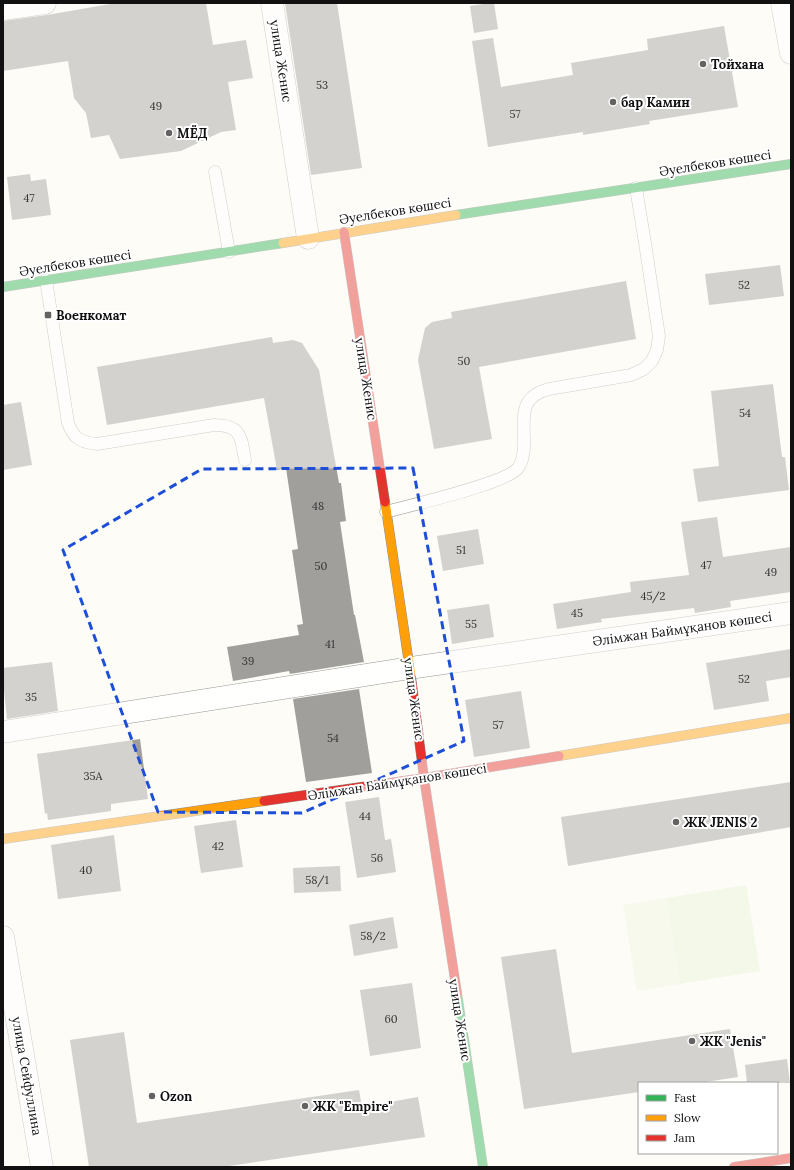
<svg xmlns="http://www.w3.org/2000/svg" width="794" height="1170" viewBox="0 0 794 1170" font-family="Lora,serif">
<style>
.green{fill:#e7f3d7}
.pitch{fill:#f0f6e1}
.building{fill:#a19f9c}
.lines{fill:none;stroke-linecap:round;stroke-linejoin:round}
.lane-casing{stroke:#979795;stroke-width:13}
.street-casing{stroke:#979795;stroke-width:23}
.fast-casing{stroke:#8e8d8b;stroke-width:10}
.slow-casing{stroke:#8e8d8b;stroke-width:10}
.jam-casing{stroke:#8e8d8b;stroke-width:10}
.lane{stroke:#fffffe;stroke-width:12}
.street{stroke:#fffffe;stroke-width:22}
.fast{stroke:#30b455;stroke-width:9}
.slow{stroke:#ff9f0a;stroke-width:9}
.jam{stroke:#e5322d;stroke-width:9}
.marked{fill:none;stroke:#1d4ed8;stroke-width:3;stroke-dasharray:8 5;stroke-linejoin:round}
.poi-dot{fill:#646362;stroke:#fff;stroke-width:1.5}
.labels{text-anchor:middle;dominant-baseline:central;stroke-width:4;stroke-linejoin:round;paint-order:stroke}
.number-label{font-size:11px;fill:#353434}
.street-label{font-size:13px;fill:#111;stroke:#fff}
.poi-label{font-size:13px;font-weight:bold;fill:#111;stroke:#fff;text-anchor:start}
</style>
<rect width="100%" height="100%" fill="#fdfcf7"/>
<!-- green -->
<path class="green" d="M 746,885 L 760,971 L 680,984 L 666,898 Z"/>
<!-- pitch -->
<path class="pitch" d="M 666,898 L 680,984 L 637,991 L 623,905 Z"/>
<!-- building -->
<path class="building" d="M 116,3 L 206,3 L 213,45 L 246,40 L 253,78 L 228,82 L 236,130 L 221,132 L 181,151 L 120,159 L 109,135 L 91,138 L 86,113 L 74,98 L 68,61 L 3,71 L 3,21 L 47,15 Z
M 285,3 L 337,3 L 362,168 L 311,175 Z
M 490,3 L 494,3 L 498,29 L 474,33 L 470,6 Z
M 724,26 L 738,107 L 649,121 L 650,124 L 583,135 L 583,132 L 488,147 L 472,41 L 493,38 L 501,87 L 573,75 L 571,63 L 648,50 L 647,39 Z
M 30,174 L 31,181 L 46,179 L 51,215 L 12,220 L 7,177 Z
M 780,265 L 784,296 L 709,305 L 705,274 Z
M 626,281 L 636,339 L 479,367 L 492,439 L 434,449 L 418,360 L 425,328 L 432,322 L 452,318 L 451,312 Z
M 272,337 L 273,343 L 293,340 L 302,343 L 319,370 L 339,483 L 341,483 L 346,521 L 340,522 L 354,615 L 355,615 L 364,662 L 290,674 L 289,671 L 233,681 L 227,647 L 299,635 L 297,625 L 303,624 L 292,550 L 298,549 L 286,468 L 277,470 L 264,398 L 107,425 L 97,367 Z
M 773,384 L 782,457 L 785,457 L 789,490 L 698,502 L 693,469 L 719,466 L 711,391 Z
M 21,402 L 32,465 L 3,470 L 3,405 Z
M 717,517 L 723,557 L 791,547 L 791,592 L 730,601 L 731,607 L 695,613 L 694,608 L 601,619 L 602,622 L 557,629 L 553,604 L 631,592 L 630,582 L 689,575 L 681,522 Z
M 478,529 L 484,564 L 443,571 L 437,536 Z
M 489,604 L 494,637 L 452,644 L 447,610 Z
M 791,649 L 791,677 L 766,681 L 769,701 L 714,710 L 706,663 Z
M 52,662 L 58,711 L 7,719 L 3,681 L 3,668 Z
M 359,689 L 372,773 L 306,782 L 293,699 Z
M 521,691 L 530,748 L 474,757 L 465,700 Z
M 140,739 L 148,799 L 111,804 L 111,811 L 48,820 L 47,813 L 45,814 L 37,754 Z
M 791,782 L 791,827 L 568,866 L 561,817 Z
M 379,797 L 385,840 L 391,839 L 396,872 L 357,878 L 345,802 Z
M 236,820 L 243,867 L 201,873 L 194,826 Z
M 114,835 L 121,891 L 58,899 L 51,845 Z
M 340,866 L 341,891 L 294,893 L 293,868 Z
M 393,917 L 398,948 L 354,956 L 349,925 Z
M 556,949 L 572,1053 L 730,1029 L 738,1077 L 699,1083 L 639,1083 L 639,1092 L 524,1109 L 501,957 Z
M 412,983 L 421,1048 L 370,1056 L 360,990 Z
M 124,1032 L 137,1123 L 359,1090 L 362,1107 L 418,1097 L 425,1137 L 222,1167 L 89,1167 L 70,1040 Z
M 787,1059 L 790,1083 L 747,1083 L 745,1065 Z"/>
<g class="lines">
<defs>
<path id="lane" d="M 215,172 L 229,252
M 46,280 L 68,423 C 74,439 80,442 97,444 L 214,425 C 241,425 241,436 245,460
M 386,512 C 410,505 506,484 518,468 C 523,462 523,455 524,448 C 525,422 516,397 549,389 L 631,375 L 644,369 L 652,361 L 657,350 L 659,336 L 645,243 L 636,188"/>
<path id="street" d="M 272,3 L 308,238
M 782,3 L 791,53
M 3,9 L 45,3
M 3,732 L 410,668 L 791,613
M 3,937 L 42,1167"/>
<path id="fast" d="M 456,215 L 791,164
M 3,287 L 283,243
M 457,993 L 483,1167"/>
<path id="slow" d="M 283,243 L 456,215
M 385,502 L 411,677
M 559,756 L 791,718
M 3,839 L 264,801"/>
<path id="jam" d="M 344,232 L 385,502
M 411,677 L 424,778 L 457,993
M 264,801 L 424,778 L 559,756
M 734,1167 L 791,1158"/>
</defs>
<!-- lane casing -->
<use href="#lane" class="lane-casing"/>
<!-- street casing -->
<use href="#street" class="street-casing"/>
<!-- fast casing -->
<use href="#fast" class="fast-casing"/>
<!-- slow casing -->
<use href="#slow" class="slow-casing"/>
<!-- jam casing -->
<use href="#jam" class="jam-casing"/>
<!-- lane -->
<use href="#lane" class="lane"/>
<!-- street -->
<use href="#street" class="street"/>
<!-- fast -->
<use href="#fast" class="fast"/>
<!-- slow -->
<use href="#slow" class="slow"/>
<!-- jam -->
<use href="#jam" class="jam"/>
</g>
<!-- marked area -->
<path d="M0 0H794V1170H0ZM 413,468 L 464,741 L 302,813 L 158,812 L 63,550 L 202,469 Z" fill="#fdfcf7" fill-opacity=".55" fill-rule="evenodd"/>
<path class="marked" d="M 413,468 L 464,741 L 302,813 L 158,812 L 63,550 L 202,469 Z"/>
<!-- markers -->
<g class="poi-dot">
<circle cx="703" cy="64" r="4"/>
<circle cx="613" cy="102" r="4"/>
<circle cx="169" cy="133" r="4"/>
<rect x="44" y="311" width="8" height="8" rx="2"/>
<circle cx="676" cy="822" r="4"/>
<circle cx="692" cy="1041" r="4"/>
<circle cx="152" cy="1096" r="4"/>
<circle cx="305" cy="1106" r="4"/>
</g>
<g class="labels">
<!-- number labels -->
<g class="number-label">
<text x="322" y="85">53</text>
<text x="156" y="106">49</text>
<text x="515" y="114">57</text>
<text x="29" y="198">47</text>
<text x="744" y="285">52</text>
<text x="464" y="361">50</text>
<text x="745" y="413">54</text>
<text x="318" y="506">48</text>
<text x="461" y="550">51</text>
<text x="706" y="565">47</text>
<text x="321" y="566">50</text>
<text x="771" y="572">49</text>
<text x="653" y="596">45/2</text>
<text x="577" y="613">45</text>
<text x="471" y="624">55</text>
<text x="330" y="644">41</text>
<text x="248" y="661">39</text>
<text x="744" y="679">52</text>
<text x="31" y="697">35</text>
<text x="498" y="725">57</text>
<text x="333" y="738">54</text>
<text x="93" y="776">35А</text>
<text x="365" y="816">44</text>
<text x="218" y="846">42</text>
<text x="377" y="858">56</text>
<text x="86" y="870">40</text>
<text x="317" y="880">58/1</text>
<text x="373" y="936">58/2</text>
<text x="391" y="1019">60</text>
</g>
<!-- street labels -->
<g class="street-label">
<text transform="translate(281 61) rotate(81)">улица Женис</text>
<text transform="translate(715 163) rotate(-9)">Әуелбеков көшесі</text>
<text transform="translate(395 211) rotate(-9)">Әуелбеков көшесі</text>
<text transform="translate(75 263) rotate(-9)">Әуелбеков көшесі</text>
<text transform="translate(366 379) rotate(81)">улица Женис</text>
<text transform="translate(682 629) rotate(-8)">Әлімжан Баймұқанов көшесі</text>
<text transform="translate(414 699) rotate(82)">улица Женис</text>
<text transform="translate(397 782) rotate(-9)">Әлімжан Баймұқанов көшесі</text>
<text transform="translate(460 1020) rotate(81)">улица Женис</text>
<text transform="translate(27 1076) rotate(80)">улица Сейфуллина</text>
</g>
<!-- poi labels -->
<g class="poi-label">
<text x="711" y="64">Тойхана</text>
<text x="621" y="102">бар Камин</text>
<text x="177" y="133">МЁД</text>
<text x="56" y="315">Военкомат</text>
<text x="684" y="822">ЖК JENIS 2</text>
<text x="700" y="1041">ЖК "Jenis"</text>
<text x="160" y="1096">Ozon</text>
<text x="313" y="1106">ЖК "Empire"</text>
</g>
</g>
<!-- border -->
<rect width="794" height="1170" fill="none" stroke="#111111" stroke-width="8"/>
<!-- legend -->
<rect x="638" y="1082" width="140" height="72" fill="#ffffff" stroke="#a0a0a0"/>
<rect x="646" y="1095" width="20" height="6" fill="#30b455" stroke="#a0a0a0"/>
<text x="674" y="1102" font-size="12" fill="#111111">Fast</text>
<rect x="646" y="1115" width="20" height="6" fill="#ff9f0a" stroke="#a0a0a0"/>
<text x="674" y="1122" font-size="12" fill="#111111">Slow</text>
<rect x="646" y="1135" width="20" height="6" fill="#e5322d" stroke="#a0a0a0"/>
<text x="674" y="1142" font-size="12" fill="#111111">Jam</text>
</svg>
